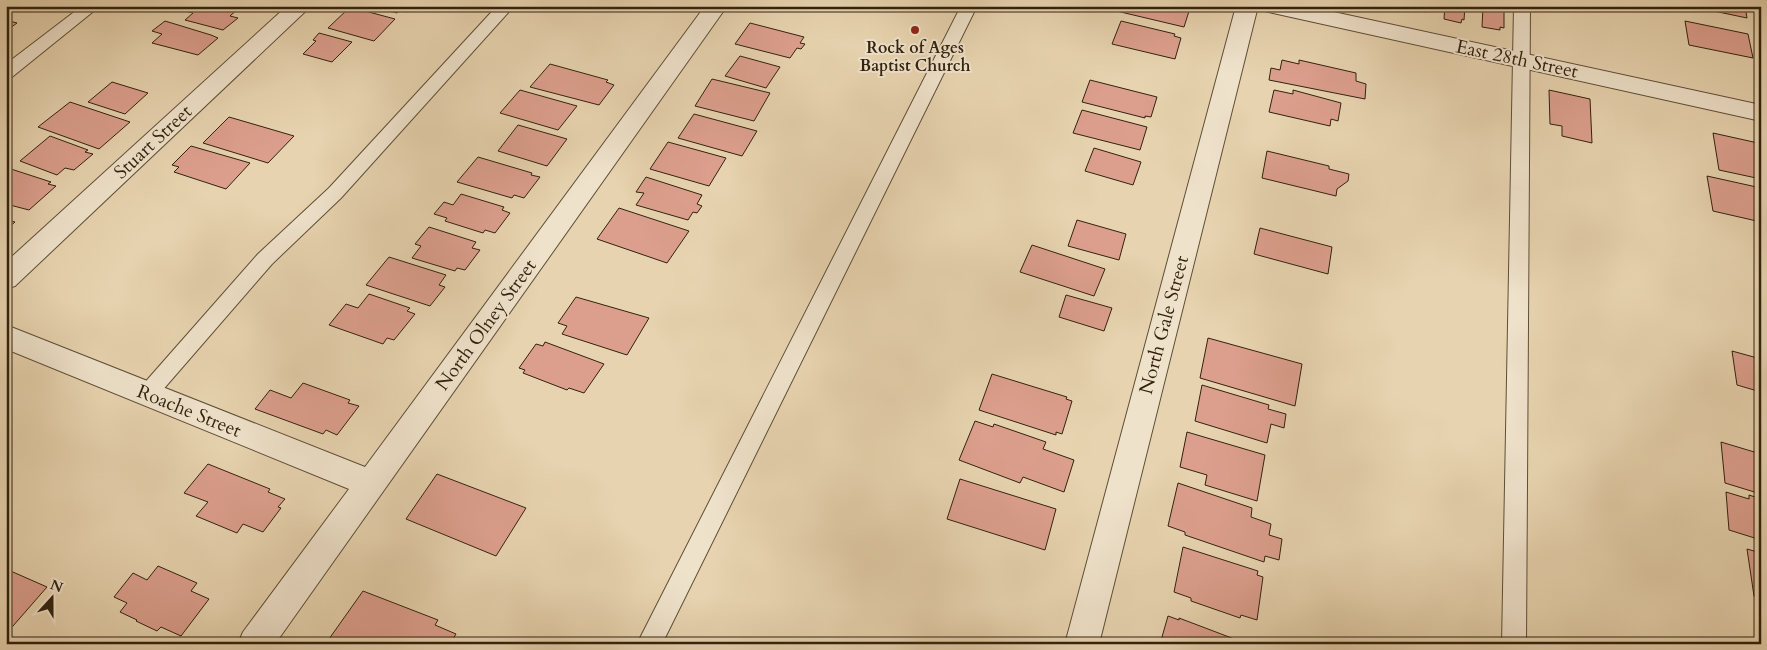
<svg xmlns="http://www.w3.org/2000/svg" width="1767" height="650" viewBox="0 0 1767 650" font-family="Cardo,serif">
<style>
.building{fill:#dc9f8d;stroke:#31220f}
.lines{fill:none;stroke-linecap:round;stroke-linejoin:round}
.service-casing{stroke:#5e4e37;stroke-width:2}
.minor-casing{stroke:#5e4e37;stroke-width:2}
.service{fill:#efe2cb;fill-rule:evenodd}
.minor{fill:#efe2cb;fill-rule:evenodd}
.poi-dot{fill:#8f2418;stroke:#efe2cb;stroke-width:2}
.labels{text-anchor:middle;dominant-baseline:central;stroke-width:4;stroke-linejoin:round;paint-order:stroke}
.far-poi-label{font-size:16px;font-weight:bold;fill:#31220f;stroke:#efe2cb}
.street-label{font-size:19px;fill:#31220f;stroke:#efe2cb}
</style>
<rect width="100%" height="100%" fill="#e7d3af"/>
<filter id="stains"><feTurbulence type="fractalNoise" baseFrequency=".004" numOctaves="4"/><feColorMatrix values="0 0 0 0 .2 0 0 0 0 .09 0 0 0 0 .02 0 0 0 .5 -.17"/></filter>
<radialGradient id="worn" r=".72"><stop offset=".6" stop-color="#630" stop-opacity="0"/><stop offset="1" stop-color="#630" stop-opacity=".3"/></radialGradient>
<!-- building -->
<path class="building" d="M 190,6 L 232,6 L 239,8 L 230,16 L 238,18 L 223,30 L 185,20 L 193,13 L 185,11 Z
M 372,6 L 413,6 L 407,12 L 400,10 L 397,13 Z
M 1109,6 L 1183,6 L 1190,8 L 1184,27 L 1108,9 Z
M 1407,6 L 1427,6 L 1426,12 L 1406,7 Z
M 1445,6 L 1465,6 L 1464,20 L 1462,19 L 1461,23 L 1444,19 Z
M 1483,6 L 1504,6 L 1504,28 L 1500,27 L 1500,30 L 1482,27 Z
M 1690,6 L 1745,6 L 1747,18 Z
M 350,7 L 395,19 L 374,41 L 328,28 Z
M 6,20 L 17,23 L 6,31 Z
M 165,21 L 211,35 L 218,38 L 198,55 L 152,43 L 162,34 L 152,31 Z
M 1121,21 L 1175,34 L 1174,36 L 1181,38 L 1175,59 L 1112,44 Z
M 1685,21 L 1748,34 L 1753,58 L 1689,45 Z
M 750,23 L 804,37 L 800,43 L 805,44 L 801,49 L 797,48 L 790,58 L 735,44 Z
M 319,33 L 352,42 L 332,62 L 303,54 L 316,41 L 313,40 Z
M 740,56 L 780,67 L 766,88 L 725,76 Z
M 1282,60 L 1299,64 L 1299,60 L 1356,73 L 1356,81 L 1366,84 L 1365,99 L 1269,80 L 1271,68 L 1280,70 Z
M 550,64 L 608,80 L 606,82 L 614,85 L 599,105 L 530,87 Z
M 712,79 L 770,93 L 754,121 L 695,106 Z
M 1090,80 L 1157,97 L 1151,117 L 1145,116 L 1145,118 L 1082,102 Z
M 112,82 L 148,93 L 125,114 L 88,102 Z
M 520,90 L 577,106 L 558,130 L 500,113 Z
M 1274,90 L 1293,94 L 1293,90 L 1341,103 L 1338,121 L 1331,119 L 1330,126 L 1269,112 Z
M 1549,90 L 1590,99 L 1592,143 L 1562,136 L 1562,126 L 1550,124 Z
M 70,102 L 130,122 L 99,149 L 38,127 Z
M 1082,110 L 1147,127 L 1140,150 L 1073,133 Z
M 694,114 L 757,131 L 742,156 L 678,138 Z
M 229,117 L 294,136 L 268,163 L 203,143 Z
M 518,125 L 567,139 L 547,166 L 498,151 Z
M 1713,133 L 1758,143 L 1761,159 L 1761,179 L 1719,170 Z
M 50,136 L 88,150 L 85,152 L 93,154 L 74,170 L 65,168 L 57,175 L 20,161 Z
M 668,142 L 726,158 L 709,186 L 650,169 Z
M 191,146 L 250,163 L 226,189 L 174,172 L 179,167 L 172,165 Z
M 1094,148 L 1141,162 L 1133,185 L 1085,171 Z
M 1267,151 L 1329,166 L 1329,169 L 1349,174 L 1348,181 L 1337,189 L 1336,196 L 1262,178 Z
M 478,157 L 532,173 L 531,175 L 540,177 L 524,198 L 514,195 L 512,198 L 457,182 Z
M 11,169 L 51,182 L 48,184 L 56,186 L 29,210 L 6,204 L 6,172 Z
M 1707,176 L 1761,188 L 1761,222 L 1713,211 Z
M 646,177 L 702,195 L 697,204 L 702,206 L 697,213 L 693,212 L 688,220 L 636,205 L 644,193 L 636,192 Z
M 461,194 L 504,207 L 502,210 L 510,213 L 495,233 L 485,230 L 483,233 L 445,221 L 447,218 L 434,214 L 444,202 L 453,205 Z
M 619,208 L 689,231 L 667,263 L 597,239 Z
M 6,215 L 11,217 L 8,220 L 15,222 L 6,230 Z
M 1077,220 L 1126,234 L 1119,260 L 1068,246 Z
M 429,227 L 476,242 L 472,248 L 480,250 L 465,270 L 457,268 L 455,271 L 412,258 L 421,246 L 415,244 Z
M 1260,228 L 1332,247 L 1328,274 L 1254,254 Z
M 1032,245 L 1105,269 L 1094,296 L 1020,272 Z
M 389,257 L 446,275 L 439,285 L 445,287 L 430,306 L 366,285 Z
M 369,294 L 410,308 L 407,311 L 415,314 L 394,340 L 387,338 L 383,344 L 329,325 L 346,304 L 358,308 Z
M 1066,295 L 1112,308 L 1104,331 L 1059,317 Z
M 576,297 L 649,318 L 627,355 L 562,334 L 567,326 L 558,323 Z
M 1208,338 L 1302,364 L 1295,406 L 1200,378 Z
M 545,342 L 604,364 L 584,393 L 569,388 L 567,390 L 523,373 L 525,370 L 519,368 L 536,344 L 543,346 Z
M 1732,351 L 1761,359 L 1761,392 L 1737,385 Z
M 992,374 L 1067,397 L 1066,399 L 1072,401 L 1062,434 L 1056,432 L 1056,435 L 979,410 Z
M 303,383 L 350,400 L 348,403 L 359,406 L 337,435 L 326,430 L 323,434 L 255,409 L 270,390 L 291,398 Z
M 1202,385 L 1269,405 L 1268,409 L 1286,414 L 1284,428 L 1271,424 L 1267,443 L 1195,421 Z
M 975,421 L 993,427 L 994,424 L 1046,442 L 1043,449 L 1074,460 L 1064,492 L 1023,477 L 1020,483 L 959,460 Z
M 1187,432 L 1265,455 L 1257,501 L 1205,485 L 1207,475 L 1180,467 Z
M 1721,442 L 1761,454 L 1761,494 L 1725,483 Z
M 208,464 L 270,489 L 268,492 L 285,499 L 278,507 L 281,508 L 263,532 L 243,524 L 237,533 L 196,516 L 208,502 L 184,493 Z
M 437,474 L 526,508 L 496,556 L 406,519 Z
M 960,479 L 1056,509 L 1045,550 L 947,519 Z
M 1178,483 L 1252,508 L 1251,517 L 1271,524 L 1269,535 L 1282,539 L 1279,560 L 1265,556 L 1264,562 L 1185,535 L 1185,532 L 1168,526 Z
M 1726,492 L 1749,499 L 1749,495 L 1761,499 L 1761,540 L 1729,530 Z
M 1183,547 L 1258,571 L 1257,575 L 1263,577 L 1257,620 L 1241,615 L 1240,618 L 1191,601 L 1191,598 L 1174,592 Z
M 1747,549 L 1761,553 L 1761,598 L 1754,596 Z
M 158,566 L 197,583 L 191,591 L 209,599 L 181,636 L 161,627 L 157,631 L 136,621 L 137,620 L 120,612 L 127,603 L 114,597 L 133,573 L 147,580 Z
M 6,569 L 47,587 L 6,634 Z
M 363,591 L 438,620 L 435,625 L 456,634 L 450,644 L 339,644 L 329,639 Z
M 1168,616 L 1179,620 L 1179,618 L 1237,640 L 1236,644 L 1160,644 Z"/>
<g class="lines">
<defs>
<path id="service" d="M 82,6 L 100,6 L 12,77 L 6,79 L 6,64 Z
M 497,6 L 514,6 L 341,198 L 272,264 L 154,400 L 147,403 L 140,400 L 137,394 L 140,388 L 258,254 L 329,188 Z
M 961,6 L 977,6 L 662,644 L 637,644 Z
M 1514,6 L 1530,6 L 1526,644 L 1502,644 Z"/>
<path id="minor" d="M 287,6 L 311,6 L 15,286 L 6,289 L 6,262 Z
M 705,6 L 727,6 L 275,644 L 238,644 L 243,632 L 349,489 L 6,349 L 6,325 L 365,467 Z
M 1236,6 L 1258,6 L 1099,644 L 1065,644 Z
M 1262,6 L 1306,6 L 1761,105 L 1761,121 L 1273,13 L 1265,11 Z"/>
</defs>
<!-- service casing -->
<use href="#service" class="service-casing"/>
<!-- minor casing -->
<use href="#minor" class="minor-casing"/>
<!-- service -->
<use href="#service" class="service"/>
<!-- minor -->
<use href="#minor" class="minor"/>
</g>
<!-- markers -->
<circle class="poi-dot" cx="915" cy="30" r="5"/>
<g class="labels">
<!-- far-poi labels -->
<g class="far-poi-label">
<text x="915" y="48">Rock of Ages<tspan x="915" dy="18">Baptist Church</tspan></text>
</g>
<!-- street labels -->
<g class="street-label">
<text transform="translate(1517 59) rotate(12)">East 28th Street</text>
<text transform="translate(153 142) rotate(-43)">Stuart Street</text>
<text transform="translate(486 325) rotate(-54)">North Olney Street</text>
<text transform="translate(1164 325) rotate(-75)">North Gale Street</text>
<text transform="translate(189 411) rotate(22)">Roache Street</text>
</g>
</g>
<!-- margin -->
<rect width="1767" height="650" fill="none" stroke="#e7d3af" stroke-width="25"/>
<rect x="8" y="8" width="1752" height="635" fill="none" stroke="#31220f" stroke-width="2.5"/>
<rect x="12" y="12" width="1742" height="625" fill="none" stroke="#31220f"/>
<!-- north arrow -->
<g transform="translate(52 598) rotate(21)" stroke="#efe2cb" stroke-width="4" paint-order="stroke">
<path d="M0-4L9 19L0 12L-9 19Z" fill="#31220f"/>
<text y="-8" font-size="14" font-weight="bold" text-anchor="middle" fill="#31220f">N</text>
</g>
<rect width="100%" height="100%" filter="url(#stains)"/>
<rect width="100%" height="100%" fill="url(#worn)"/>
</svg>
